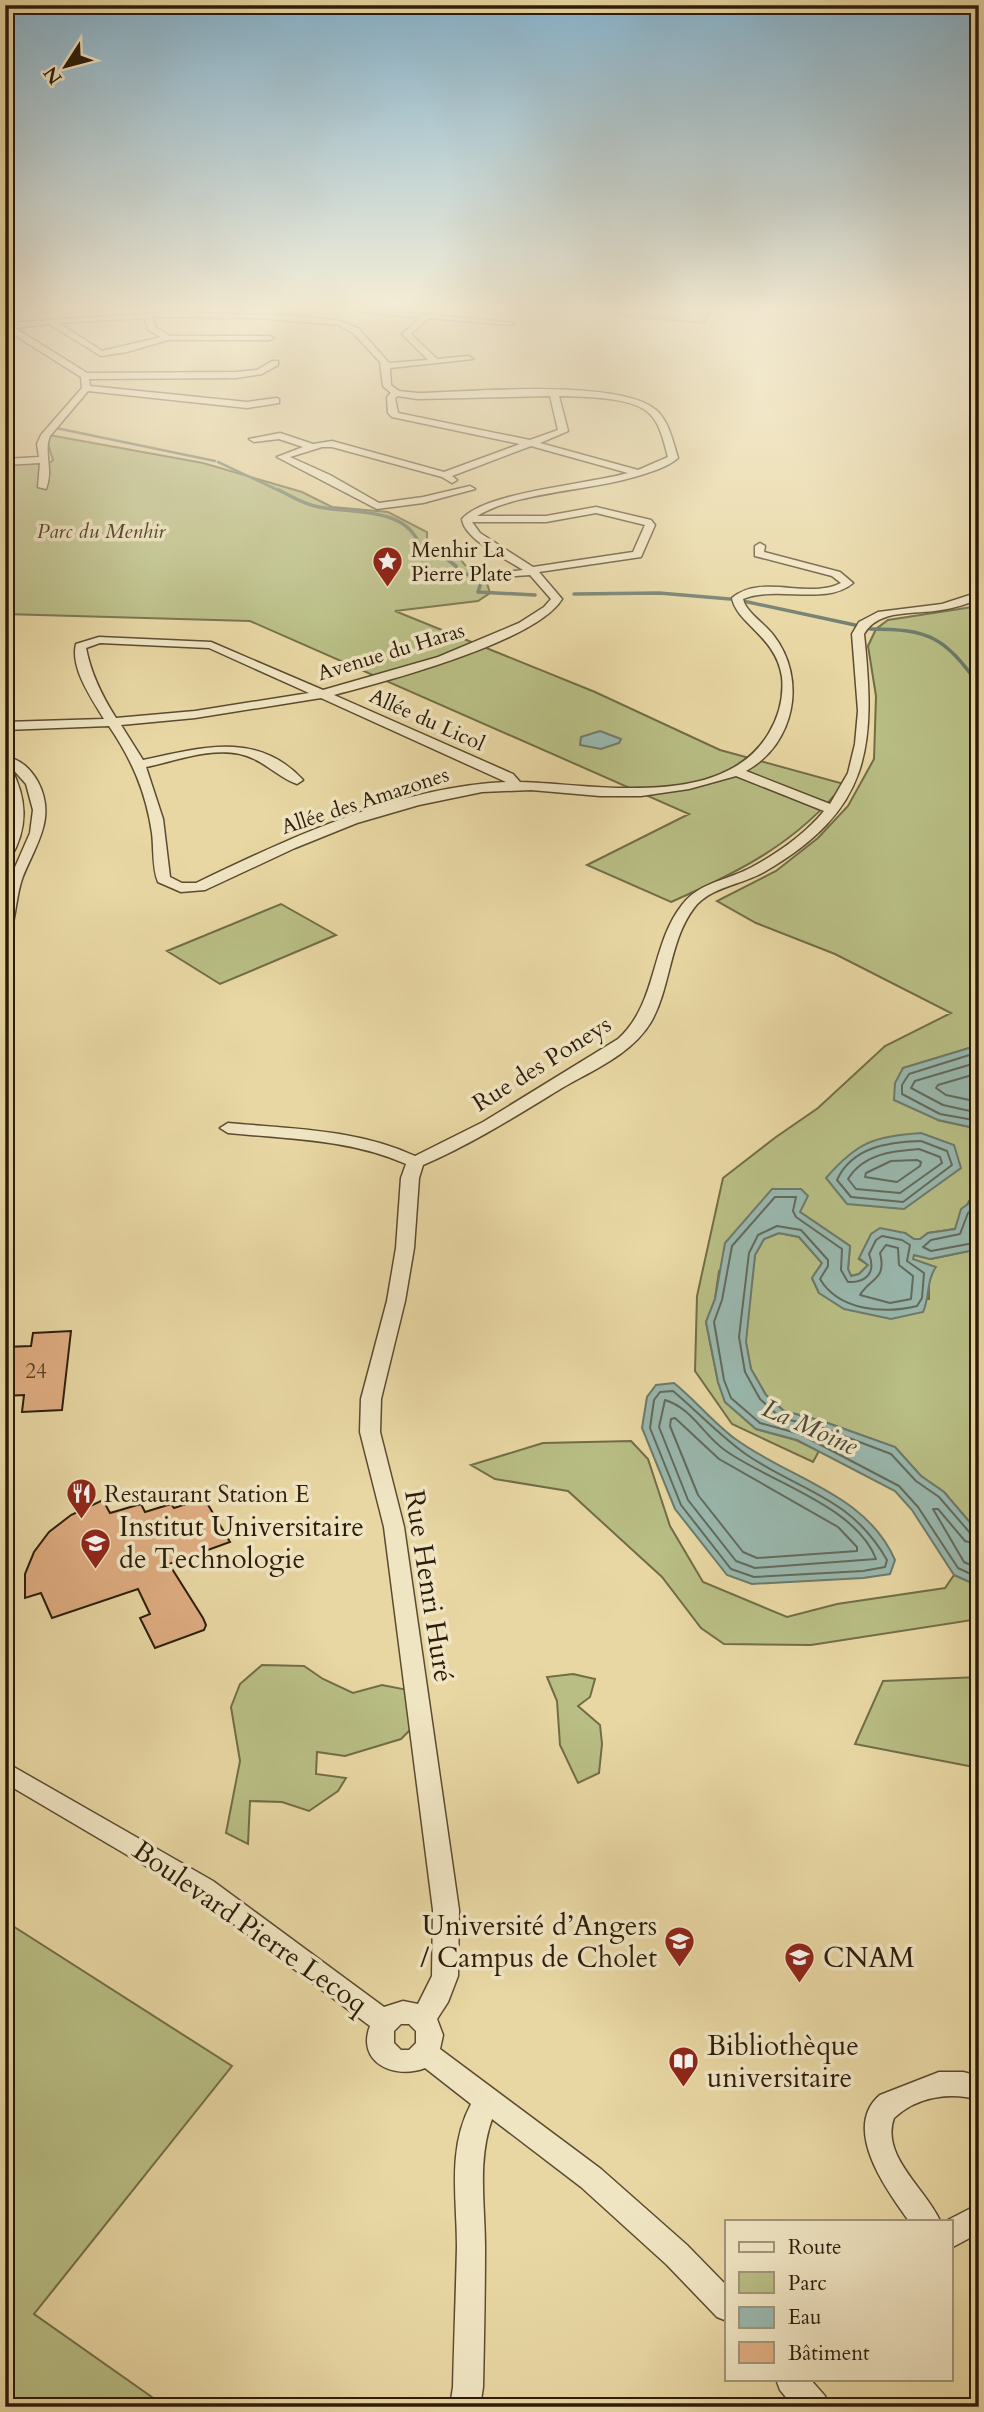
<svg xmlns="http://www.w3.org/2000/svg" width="984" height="2412" viewBox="0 0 984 2412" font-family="Cardo,serif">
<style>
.green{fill:#b8be84;stroke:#726d47;stroke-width:2}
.water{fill:#99b8ae;stroke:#6d7a6c;stroke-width:2}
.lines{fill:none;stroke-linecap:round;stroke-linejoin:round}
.shore{stroke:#626a5c;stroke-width:2}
.stream-far1{stroke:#6d7a6c;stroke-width:2.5}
.stream{stroke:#6d7a6c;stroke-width:3.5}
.building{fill:#dfad81;stroke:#2c1c0a;stroke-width:2}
.minor-casing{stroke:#5b4b30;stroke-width:3}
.minor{fill:#f0e5c3;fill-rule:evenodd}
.labels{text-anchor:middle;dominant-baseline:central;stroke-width:7;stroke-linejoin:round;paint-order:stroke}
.far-park-label{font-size:21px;font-style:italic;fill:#564d2f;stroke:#f0e5c3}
.far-poi-label{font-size:21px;fill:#2c1c0a;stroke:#f0e5c3;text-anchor:start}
.far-street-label{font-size:21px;fill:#2c1c0a;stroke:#f0e5c3}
.number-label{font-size:21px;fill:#594028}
.street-label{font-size:24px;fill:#2c1c0a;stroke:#f0e5c3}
.poi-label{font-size:24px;fill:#2c1c0a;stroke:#f0e5c3;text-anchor:start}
.water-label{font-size:26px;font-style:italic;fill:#4d4b3b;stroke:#f0e5c3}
.near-poi-label{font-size:28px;fill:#2c1c0a;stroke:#f0e5c3;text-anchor:start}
.near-street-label{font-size:28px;fill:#2c1c0a;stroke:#f0e5c3}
</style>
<rect width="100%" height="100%" fill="#e8d7a3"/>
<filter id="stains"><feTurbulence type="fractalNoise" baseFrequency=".00286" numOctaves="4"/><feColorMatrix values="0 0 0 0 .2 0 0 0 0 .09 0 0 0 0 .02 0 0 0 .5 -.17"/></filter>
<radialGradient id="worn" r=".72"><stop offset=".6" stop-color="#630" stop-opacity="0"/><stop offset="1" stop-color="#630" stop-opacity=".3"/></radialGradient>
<!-- green -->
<path class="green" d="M 618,306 L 711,306 L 704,323 L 617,315 Z
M 49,435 L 203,463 L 302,492 L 332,507 L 388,512 L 427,532 L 427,545 L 455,552 L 465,565 L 485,577 L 490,593 L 478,601 L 395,611 L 595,692 L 720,750 L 844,784 C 797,843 739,872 671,902 L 587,865 L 689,814 L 250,621 L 5,614 L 5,551 L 11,533 L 5,532 L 5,463 L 51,462 L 53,460 L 48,444 Z
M 979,606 L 979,1045 L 903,1068 L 938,1120 L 979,1129 L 979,1196 L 969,1201 L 955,1229 L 928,1233 L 920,1239 L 914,1239 L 905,1233 L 859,1259 L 868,1265 L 859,1274 L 851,1276 L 848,1269 L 850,1246 L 800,1212 L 719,1271 L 715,1299 L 706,1322 L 718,1382 L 725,1402 L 756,1429 L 796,1440 L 819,1451 L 813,1462 L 732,1424 L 695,1371 L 697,1296 L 723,1178 L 776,1137 L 818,1108 L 885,1046 L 951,1013 L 835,954 L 756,923 L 717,901 L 776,871 L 818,838 L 848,806 L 874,759 L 876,696 L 868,646 L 876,629 L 888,620 Z
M 281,904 L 336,935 L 220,984 L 167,951 Z
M 779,1233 L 799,1237 L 822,1263 L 812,1278 L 819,1293 L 929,1299 L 929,1280 L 932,1273 L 912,1258 L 914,1255 L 931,1259 L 979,1249 L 979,1533 L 944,1492 L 921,1476 L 895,1447 L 822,1421 L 784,1411 L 766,1395 L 751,1369 L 745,1338 L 755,1255 L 764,1239 Z
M 631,1441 L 648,1459 L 670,1526 L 703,1582 L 787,1617 L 837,1604 L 945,1588 L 954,1575 L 979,1586 L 979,1619 L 811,1645 L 724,1644 L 701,1628 L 662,1577 L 568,1491 L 495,1479 L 471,1465 L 543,1443 Z
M 262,1665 L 304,1666 L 323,1679 L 353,1693 L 382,1685 L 408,1690 L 412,1728 L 401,1739 L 345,1756 L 317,1752 L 316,1774 L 346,1778 L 338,1791 L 309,1811 L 282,1802 L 250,1801 L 248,1844 L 226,1833 L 240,1761 L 231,1707 L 240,1684 Z
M 573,1674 L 595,1679 L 590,1697 L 578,1706 L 600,1725 L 602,1744 L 599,1773 L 578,1783 L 560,1745 L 557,1701 L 547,1677 Z
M 979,1677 L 979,1768 L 855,1744 L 883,1681 Z
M 5,1921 L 232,2066 L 34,2314 L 166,2407 L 5,2407 Z"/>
<!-- water -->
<path class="water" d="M 600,731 L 621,739 L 619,743 L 601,749 L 580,745 L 581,737 Z
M 979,1045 L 979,1129 L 938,1120 L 894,1100 L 895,1083 L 903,1068 Z
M 921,1133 L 954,1145 L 961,1168 L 904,1209 L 847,1204 L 826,1178 C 857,1142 875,1136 921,1133 Z
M 772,1189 L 801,1189 L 808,1196 L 800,1212 L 850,1246 L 848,1269 L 851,1276 L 859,1274 L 868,1265 L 859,1258 L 871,1234 L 880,1228 L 905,1233 L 914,1239 L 920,1239 L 928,1233 L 955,1229 L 961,1209 L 979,1196 L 979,1249 L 930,1259 L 914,1255 L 913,1259 L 936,1267 C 926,1281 930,1297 923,1312 L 891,1319 L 844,1309 L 819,1293 L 812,1278 L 822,1263 L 799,1237 L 779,1233 L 764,1239 L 755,1255 L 746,1342 L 751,1369 L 766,1395 L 784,1411 L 822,1421 L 895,1447 L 921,1476 L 944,1492 L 979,1533 L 979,1586 L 954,1575 L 912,1510 L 895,1491 L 797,1440 L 756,1429 L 725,1402 L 718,1382 L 706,1322 L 715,1299 L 725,1243 Z
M 674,1383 C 695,1400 713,1422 734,1438 C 789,1479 866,1493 895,1560 L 890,1574 L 863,1578 L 752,1584 L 727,1575 L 675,1509 L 642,1428 L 647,1397 L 656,1385 Z"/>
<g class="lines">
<!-- shore -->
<path class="shore" d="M 979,1052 L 909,1074 L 902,1085 L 902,1094 L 940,1114 L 979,1121
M 979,1062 L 915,1081 L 911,1088 L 943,1105 L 979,1113
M 979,1073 L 938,1085 L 936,1088 L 946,1095 L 979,1102
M 921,1141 L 947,1151 L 952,1165 L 903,1202 L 851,1197 L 837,1180 C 852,1147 888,1142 921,1141 Z
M 919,1149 L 940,1157 L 942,1163 L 900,1193 L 856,1189 L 848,1179 C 863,1154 892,1151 919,1149 Z
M 917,1160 L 921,1162 L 920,1166 L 897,1182 L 865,1177 L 866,1173 L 891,1161 Z
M 979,1204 L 968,1213 L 960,1234 L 931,1240 L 923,1247 L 931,1251 L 979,1242
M 886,1245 L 898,1248 L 899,1265 L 913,1276 L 911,1299 L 890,1303 L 860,1295 C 870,1278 887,1280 880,1253 Z
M 673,1391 C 698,1412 720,1436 747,1455 C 802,1492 851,1497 887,1560 L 885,1567 L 863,1571 L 754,1577 L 731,1569 L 681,1505 L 650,1428 L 654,1400 L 660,1392 Z
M 665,1400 C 692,1408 704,1436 726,1451 C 770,1482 856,1506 876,1559 L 755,1568 L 736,1561 L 688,1500 L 659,1427 Z
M 675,1418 L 719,1459 L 838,1527 L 857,1547 L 857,1551 L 757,1558 L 743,1552 L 698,1495 L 670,1426 L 671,1419 Z
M 979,1536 L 971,1534 L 939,1497 L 916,1481 L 891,1454 L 820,1427 L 781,1418 L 760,1399 L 745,1372 L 739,1337 L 749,1253 L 758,1235 L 777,1226 L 801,1230 L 828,1260 L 828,1266 L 820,1279 C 839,1311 884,1314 917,1306 L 922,1298 L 924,1273 L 907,1261 L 910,1245 L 902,1240 L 882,1236 L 876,1240 L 869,1254 C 876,1272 867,1283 848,1282 L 841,1270 L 842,1249 L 796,1217 L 793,1211 L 796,1197 L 775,1197 L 732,1246 L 722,1300 L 714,1322 L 724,1380 L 731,1398 L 760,1423 L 800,1434 L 899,1486 L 918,1507 L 958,1568 L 979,1578
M 979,1545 L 965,1541 L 938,1509 L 933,1509 L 964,1562 L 979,1569"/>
<!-- stream-far1 -->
<path class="stream-far1" d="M 56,428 L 215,461
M 218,462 L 282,492"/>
<!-- stream -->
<path class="stream" d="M 279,490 C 291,496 305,505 319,507 C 352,514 408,506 420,547 L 439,553 L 456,566 L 457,572 L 474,576 L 481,583 L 478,592 L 535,595
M 574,594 L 659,593 L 730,599
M 743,601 L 855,625
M 870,629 C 930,629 944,637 979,685"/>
</g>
<!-- building -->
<path class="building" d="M 71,1331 L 62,1410 L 22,1412 L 24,1395 L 5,1396 L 5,1347 L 31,1346 L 33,1333 Z
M 204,1498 L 230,1542 L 169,1564 L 203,1618 L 206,1625 L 204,1630 L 155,1648 L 140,1618 L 150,1614 L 138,1589 L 52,1618 L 41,1593 L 25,1598 L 25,1574 L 34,1552 L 49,1532 L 71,1515 L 103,1500 L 110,1513 L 141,1504 L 145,1512 L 171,1504 L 174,1508 Z"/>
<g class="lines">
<defs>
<path id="minor" d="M 307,306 L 342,306 L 514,323 L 510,325 L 429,318 L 411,334 L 437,359 L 469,356 L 473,359 L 390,368 L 391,385 L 399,391 L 417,393 C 467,392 619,378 656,410 C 669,421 673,442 678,458 C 666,468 648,473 634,477 C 587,491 517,492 477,516 L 546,516 L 596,507 L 651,520 L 655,525 L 641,557 L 539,572 L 562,599 C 536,642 384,682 334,695 L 513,774 L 520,782 C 594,784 723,811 769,733 C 779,716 784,697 782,677 C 776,636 737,624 732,598 C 762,573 808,600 841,583 L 832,576 L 755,556 L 755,546 L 760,543 L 765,546 L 764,552 L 840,572 L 853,583 C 827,606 776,585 743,599 C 746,613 766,624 774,636 C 807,679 795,744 746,771 L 830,804 L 848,773 L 855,744 L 858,711 L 852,634 L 859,622 L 878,612 L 942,604 L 979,592 L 979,599 C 967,604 954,608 941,610 C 915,615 879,608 864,634 C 876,748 871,810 764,872 C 741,885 710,887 694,908 C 669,941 671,987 651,1022 C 632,1054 593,1070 562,1088 C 516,1116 472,1144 423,1165 L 419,1178 L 414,1248 L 405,1301 L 381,1399 L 380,1432 L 404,1527 L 459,1910 L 458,1976 L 448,2002 L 437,2019 L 443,2035 L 440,2049 L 601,2169 L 687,2245 L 727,2286 L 727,2321 L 717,2317 L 667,2265 L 581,2187 L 492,2119 C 477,2161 485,2204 485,2247 C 485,2294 484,2340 483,2387 L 480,2407 L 450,2407 L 453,2387 C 454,2340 456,2293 457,2247 C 457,2198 447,2149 471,2104 L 425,2068 C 394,2080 356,2062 370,2026 L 195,1895 L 5,1783 L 5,1762 L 213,1881 L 384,2007 L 403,2001 L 418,2004 L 432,1976 L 433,1910 L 384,1527 L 360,1432 L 361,1399 L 387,1301 L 396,1248 L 401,1178 L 406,1164 C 350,1139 288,1139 228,1133 L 220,1128 L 228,1123 C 291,1129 357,1129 415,1156 L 483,1122 L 618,1039 C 658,1003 650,946 682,905 C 699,882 729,880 752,867 C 778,853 805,834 824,811 L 736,776 L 689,789 L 641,796 L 600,796 L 531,790 L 482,792 L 419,805 L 357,823 L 295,848 L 205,890 L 181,892 L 158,882 C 152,868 154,848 152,833 C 146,792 132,760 109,726 L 5,730 L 5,722 L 104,719 C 92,699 70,668 76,644 L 99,637 L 211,642 L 323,690 L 438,657 L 519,623 L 544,607 L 551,599 L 530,575 L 489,578 L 489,574 L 523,570 C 506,559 464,539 462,519 C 485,492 590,484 628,473 L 531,446 L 452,476 L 457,480 L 452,483 L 442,477 L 332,447 L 322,447 L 290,457 L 330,475 L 379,503 L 423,497 L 470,486 L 475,489 L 423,503 L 377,509 L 277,457 L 303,447 L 279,439 L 254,442 L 249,439 L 280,433 L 313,444 L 332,441 L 444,472 L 520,444 L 392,417 L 388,413 L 387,397 L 391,393 L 383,386 L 380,362 L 353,333 L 338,325 L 257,318 L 153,317 L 155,327 L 170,336 L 270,336 L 274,338 L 270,340 L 168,340 L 127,352 L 101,356 L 49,324 L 15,328 L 87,373 L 236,372 L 257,370 L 272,361 L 278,361 L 278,365 L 262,374 L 236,378 L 89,379 L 90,386 L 247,402 L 276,398 L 279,399 L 279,403 L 247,408 L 88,391 L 50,436 C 43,452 54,469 46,489 L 38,487 L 40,463 L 5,465 L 5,459 L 39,457 L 37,444 L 41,435 L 82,388 L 81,377 L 5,329 L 5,323 L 173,312 L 298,316 L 340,321 L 359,329 L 389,363 L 428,360 L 402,334 L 420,318 ZM 145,318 L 148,330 L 161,337 L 102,351 L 59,323 ZM 398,396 L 417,399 L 550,396 L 558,430 L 530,440 L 398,413 L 395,398 ZM 559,396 C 583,397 634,396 651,415 C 661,426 664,443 668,457 L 638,470 L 540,443 L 568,431 ZM 596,513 L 645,525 L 633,552 L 533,567 L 480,533 L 472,522 L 546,522 ZM 100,643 L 209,648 L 309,693 L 195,711 L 116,718 C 102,696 91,674 86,648 ZM 321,698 L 506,782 C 398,787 292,837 196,883 L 182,883 L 170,877 L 163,819 L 146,767 C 180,760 221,743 254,759 C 269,766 282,779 297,784 L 303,780 C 257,730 200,748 143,760 L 121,725 L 195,718 ZM 401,2024 L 409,2024 L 416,2031 L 416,2043 L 409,2050 L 401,2050 L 394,2043 L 394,2031 Z
M 5,756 C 21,760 30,768 38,782 C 57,819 35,845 22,879 C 17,894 16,911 12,927 L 5,931 L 5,890 L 30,833 L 33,810 L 26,784 L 10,766 C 27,798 29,827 10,859 L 5,860 C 5,844 11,831 12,815 C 12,798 5,782 5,764 L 7,765 Z
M 939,2072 L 963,2072 L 979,2076 L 979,2100 C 950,2091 916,2097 894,2118 C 880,2156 927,2190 940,2221 L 909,2221 C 887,2191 841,2128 880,2095 Z
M 973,2207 L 979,2210 L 979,2233 L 951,2248 L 951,2221 L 946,2221 Z
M 776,2379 L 810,2379 L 825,2396 L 829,2407 L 794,2407 L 780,2390 Z"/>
</defs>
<!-- minor casing -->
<use href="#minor" class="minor-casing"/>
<!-- minor -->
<use href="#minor" class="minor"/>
</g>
<!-- sky -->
<linearGradient id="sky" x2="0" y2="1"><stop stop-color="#88b6d1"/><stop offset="0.48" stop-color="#f5edd6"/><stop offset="1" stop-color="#f5edd6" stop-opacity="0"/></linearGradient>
<rect width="984" height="644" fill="url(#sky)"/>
<!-- icons -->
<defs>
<symbol id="sight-pin" viewBox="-11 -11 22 30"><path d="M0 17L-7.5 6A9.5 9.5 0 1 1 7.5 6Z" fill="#8f2418" stroke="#f0e5c3"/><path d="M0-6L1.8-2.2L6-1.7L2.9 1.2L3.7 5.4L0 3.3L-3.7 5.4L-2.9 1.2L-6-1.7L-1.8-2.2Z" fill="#fff"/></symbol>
<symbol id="restaurant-pin" viewBox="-11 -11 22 30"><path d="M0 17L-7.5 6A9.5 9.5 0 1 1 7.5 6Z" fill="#8f2418" stroke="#f0e5c3"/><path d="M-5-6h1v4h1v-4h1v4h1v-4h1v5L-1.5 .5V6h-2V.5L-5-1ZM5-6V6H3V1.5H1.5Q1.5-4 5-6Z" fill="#fff"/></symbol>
<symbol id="university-pin" viewBox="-11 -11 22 30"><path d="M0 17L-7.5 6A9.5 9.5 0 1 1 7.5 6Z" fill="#8f2418" stroke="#f0e5c3"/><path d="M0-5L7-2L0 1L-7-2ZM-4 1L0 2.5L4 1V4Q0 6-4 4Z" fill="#fff"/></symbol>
<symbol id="library-pin" viewBox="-11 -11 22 30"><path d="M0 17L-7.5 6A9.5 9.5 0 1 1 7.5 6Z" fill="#8f2418" stroke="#f0e5c3"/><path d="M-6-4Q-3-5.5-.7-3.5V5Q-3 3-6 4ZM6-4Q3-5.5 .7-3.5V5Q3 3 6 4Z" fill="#fff"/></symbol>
</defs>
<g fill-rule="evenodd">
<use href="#sight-pin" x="370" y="544" width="35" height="47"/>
<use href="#restaurant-pin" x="64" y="1476" width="35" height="47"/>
<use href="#university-pin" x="78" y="1526" width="35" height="47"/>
<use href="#university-pin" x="662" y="1924" width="35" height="47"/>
<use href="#university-pin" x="782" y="1940" width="35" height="47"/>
<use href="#library-pin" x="666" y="2044" width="35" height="47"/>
</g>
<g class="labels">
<!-- far-park labels -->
<g class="far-park-label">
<text x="101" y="531">Parc du Menhir</text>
</g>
<!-- far-poi labels -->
<g class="far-poi-label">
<text x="411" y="550">Menhir La<tspan x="411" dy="24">Pierre Plate</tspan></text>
</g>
<!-- far-street labels -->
<g class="far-street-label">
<text transform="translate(391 652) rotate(-17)">Avenue du Haras</text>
<text transform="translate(427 720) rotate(24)">Allée du Licol</text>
<text transform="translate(365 801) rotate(-18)">Allée des Amazones</text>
</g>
<!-- number labels -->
<g class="number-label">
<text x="36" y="1371">24</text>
</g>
<!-- street labels -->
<g class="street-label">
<text transform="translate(542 1064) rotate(-32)">Rue des Poneys</text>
</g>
<!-- poi labels -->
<g class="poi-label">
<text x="104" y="1494">Restaurant Station E</text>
</g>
<!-- water labels -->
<g class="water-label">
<text transform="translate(810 1427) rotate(24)">La Moine</text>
</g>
<!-- near-poi labels -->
<g class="near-poi-label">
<text x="119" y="1527">Institut Universitaire<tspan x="119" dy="32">de Technologie</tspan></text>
<text x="657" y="1926" text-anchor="end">Université d’Angers<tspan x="657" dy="32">/ Campus de Cholet</tspan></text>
<text x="823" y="1958">CNAM</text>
<text x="707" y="2046">Bibliothèque<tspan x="707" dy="32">universitaire</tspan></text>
</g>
<!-- near-street labels -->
<g class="near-street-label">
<text transform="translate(429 1586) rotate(81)">Rue Henri Huré</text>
<text transform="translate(250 1927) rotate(35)">Boulevard Pierre Lecoq</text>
</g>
</g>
<!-- margin -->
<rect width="984" height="2412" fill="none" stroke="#e8d7a3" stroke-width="28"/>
<rect x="7" y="7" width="970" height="2398" fill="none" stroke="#2c1c0a" stroke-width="3.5"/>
<rect x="14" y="14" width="956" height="2384" fill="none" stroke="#2c1c0a" stroke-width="2"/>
<!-- legend -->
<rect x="725" y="2220" width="228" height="161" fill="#f0e5c3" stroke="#a29579" stroke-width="2"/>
<rect x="739" y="2242" width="35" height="10" fill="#f0e5c3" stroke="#a29579" stroke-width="2"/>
<text x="788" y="2254" font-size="21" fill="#2c1c0a">Route</text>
<rect x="739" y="2272" width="35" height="21" fill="#b8be84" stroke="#a29579" stroke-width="2"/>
<text x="788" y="2290" font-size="21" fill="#2c1c0a">Parc</text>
<rect x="739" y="2307" width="35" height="21" fill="#99b8ae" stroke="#a29579" stroke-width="2"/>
<text x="788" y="2324" font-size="21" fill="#2c1c0a">Eau</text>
<rect x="739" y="2342" width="35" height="21" fill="#dfad81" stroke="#a29579" stroke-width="2"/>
<text x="788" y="2360" font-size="21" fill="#2c1c0a">Bâtiment</text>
<!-- north arrow -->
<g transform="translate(66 66) rotate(234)" stroke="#f0e5c3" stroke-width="5" paint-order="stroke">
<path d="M0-5L12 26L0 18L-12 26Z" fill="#2c1c0a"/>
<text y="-10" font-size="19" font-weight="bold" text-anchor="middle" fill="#2c1c0a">N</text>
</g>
<rect width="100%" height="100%" filter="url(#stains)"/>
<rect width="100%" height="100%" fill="url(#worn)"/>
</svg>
